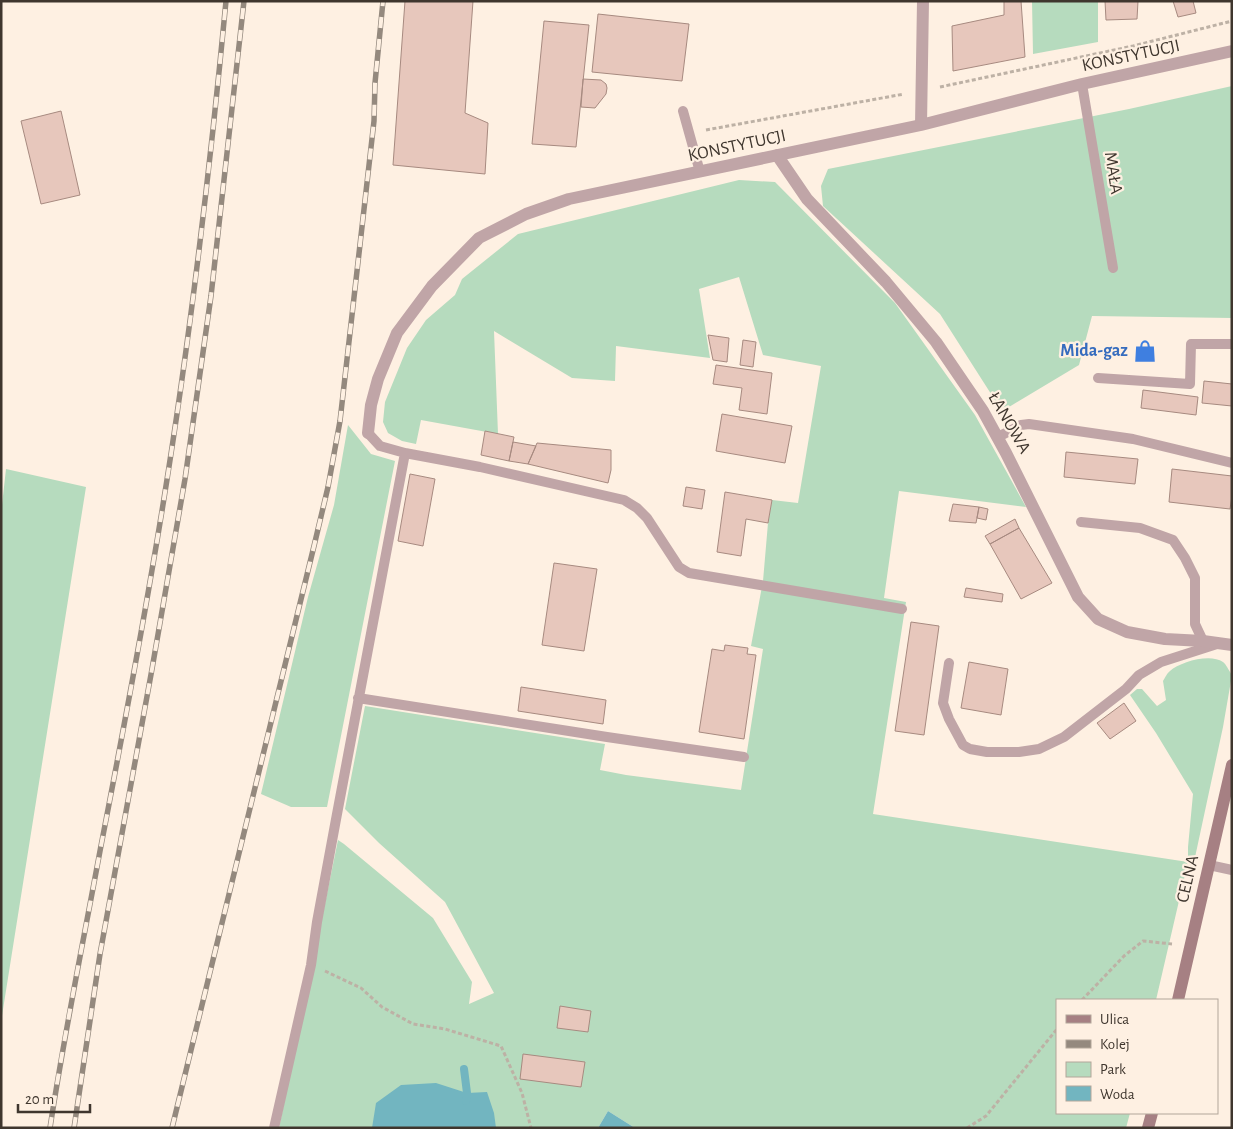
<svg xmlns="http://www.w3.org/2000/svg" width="1233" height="1129" viewBox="0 0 1233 1129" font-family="'Alegreya Sans',sans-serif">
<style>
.green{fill:#b6dbbe}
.water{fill:#72b5c0}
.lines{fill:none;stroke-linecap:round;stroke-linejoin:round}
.stream{stroke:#72b5c0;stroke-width:8}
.building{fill:#e7c7bc;stroke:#a78a80}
.path{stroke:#bdb1a5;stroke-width:3;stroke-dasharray:4 2.5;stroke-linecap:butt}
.lane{stroke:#c0a5a7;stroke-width:10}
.street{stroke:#c0a5a7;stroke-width:12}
.secondary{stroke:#a68083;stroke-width:12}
.rail-casing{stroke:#94897e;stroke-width:5.5}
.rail{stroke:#fef0e2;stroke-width:4;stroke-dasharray:11;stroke-linecap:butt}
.labels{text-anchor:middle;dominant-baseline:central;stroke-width:4.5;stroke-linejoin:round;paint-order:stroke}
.street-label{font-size:18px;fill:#3f362e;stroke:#fef0e2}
.shop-label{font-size:18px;font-weight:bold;fill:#366cbe;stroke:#fef0e2;text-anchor:end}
</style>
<rect width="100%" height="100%" fill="#fef0e2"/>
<!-- green -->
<path class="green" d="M 1032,1 L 1098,1 L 1098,42 L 1033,54 Z
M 1232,86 L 1232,318 L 1092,316 L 1079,365 L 1009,407 L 1000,408 L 940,314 L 823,206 L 821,186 L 828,169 L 1129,109 Z
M 739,180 L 775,182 L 895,303 L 975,415 L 1026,507 L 899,491 L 884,598 L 906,602 L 873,814 L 1188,862 L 1188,847 L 1193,794 L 1156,733 L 1130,695 L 1137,689 L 1142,689 L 1157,706 L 1166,700 L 1163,681 C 1165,678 1167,673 1170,671 C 1180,662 1210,653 1223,662 C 1226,664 1229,671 1232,675 L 1223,727 L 1194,862 L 1188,862 L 1156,1000 L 1057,1000 L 1057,1113 L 1130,1113 L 1126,1128 L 635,1128 L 608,1111 L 598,1128 L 279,1128 L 338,840 L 344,844 L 433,918 L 472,982 L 469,1004 L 494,993 L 445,902 L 379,843 L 345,809 L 365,706 L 605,744 L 600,770 L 626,775 L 741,790 L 763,649 L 751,646 L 763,581 L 768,523 L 772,500 L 798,503 L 821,366 L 763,355 L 739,277 L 699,289 L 710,358 L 616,346 L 615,381 L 572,378 L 494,331 L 498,434 L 421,420 L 416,444 L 402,441 L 388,433 L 383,422 L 385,402 L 407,348 L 426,320 L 455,295 L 462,279 L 518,234 Z
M 348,425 L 371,454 L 395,461 L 327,807 L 291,807 L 261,794 L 308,597 L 334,505 Z
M 6,469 L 86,487 L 1,1022 L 1,514 Z"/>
<!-- water -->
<path class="water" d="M 436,1083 L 467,1093 L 487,1092 L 494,1113 L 496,1128 L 372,1128 L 376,1103 L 401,1085 Z
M 608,1111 L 635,1128 L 598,1128 Z"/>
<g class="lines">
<!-- stream -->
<path class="stream" d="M 464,1069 L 467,1093 L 466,1101"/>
</g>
<!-- building -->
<path class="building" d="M 405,1 L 473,1 L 465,113 L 488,123 L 485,174 L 393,165 Z
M 1004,1 L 1021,1 L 1025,57 L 953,71 L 952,26 L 1004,15 Z
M 1105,1 L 1138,1 L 1137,19 L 1106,20 Z
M 1173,1 L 1193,1 L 1196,13 L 1178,17 Z
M 598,14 L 689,24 L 682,81 L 592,72 Z
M 544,21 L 589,25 L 576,147 L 532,144 Z
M 583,79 L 601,80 L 606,84 L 607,88 L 606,94 L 595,108 L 581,107 Z
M 61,111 L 80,195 L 41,204 L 21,121 Z
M 708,335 L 729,338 L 727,362 L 713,360 Z
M 743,340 L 756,342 L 753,367 L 740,365 Z
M 716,365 L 772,373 L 767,414 L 739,410 L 742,388 L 713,384 Z
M 1204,381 L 1232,384 L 1232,406 L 1202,403 Z
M 1143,390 L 1198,397 L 1196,415 L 1141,408 Z
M 722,414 L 792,426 L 785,463 L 716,451 Z
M 485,431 L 514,437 L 509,461 L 481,455 Z
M 513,442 L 536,446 L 528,464 L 509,461 Z
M 537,443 L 611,450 L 611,470 L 608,483 L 528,464 Z
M 1066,452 L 1138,459 L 1135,484 L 1064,477 Z
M 1172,469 L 1232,476 L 1232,496 L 1230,509 L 1169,502 Z
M 410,474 L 435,479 L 423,546 L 398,541 Z
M 686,487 L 705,490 L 702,509 L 683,506 Z
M 725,492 L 772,500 L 768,523 L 746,519 L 741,556 L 717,552 Z
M 953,504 L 979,507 L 976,523 L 949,521 Z
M 979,507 L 988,509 L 986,520 L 977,518 Z
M 1015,519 L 1019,528 L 990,544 L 985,536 Z
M 1019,528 L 1052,583 L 1021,599 L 990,544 Z
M 554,563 L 597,569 L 584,651 L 542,645 Z
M 966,588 L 1003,594 L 1002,602 L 964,597 Z
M 911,622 L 939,626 L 924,735 L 895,731 Z
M 725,645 L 748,648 L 747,654 L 756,655 L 744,739 L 699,732 L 712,649 L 724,651 Z
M 969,662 L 1008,669 L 1001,715 L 961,708 Z
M 521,687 L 606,700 L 603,724 L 518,711 Z
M 1124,703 L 1136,721 L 1110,739 L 1097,723 Z
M 560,1006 L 591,1011 L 588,1032 L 557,1028 Z
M 523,1054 L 585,1062 L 581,1087 L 520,1079 Z"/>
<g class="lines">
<!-- path -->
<path class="path" d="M 940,87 L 1133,46 L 1232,21
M 706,130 L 904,94
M 325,971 L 361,988 L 382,1007 L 413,1024 L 445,1029 L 501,1046 L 522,1093 L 531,1128
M 1082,1000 L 1124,956 L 1143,941 L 1172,944
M 967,1128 L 986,1116 L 1057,1029"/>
<!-- lane -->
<path class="lane" d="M 1082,84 L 1113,268
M 683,111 L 700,172
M 1098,378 L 1190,384 L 1191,344 L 1232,344
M 368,433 L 380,446 L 405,453 L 480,467 L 624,500 L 637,508 L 647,518 L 679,567 L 689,573 L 902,609
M 998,437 L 1021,425 L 1029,424 L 1133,439 L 1232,463
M 1081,522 L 1140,528 L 1173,540 L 1185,558 L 1195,578 L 1195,624 L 1203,641
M 949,663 L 943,703 L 949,719 L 963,745 L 970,749 L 987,752 L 1019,752 L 1039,749 L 1064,737 L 1126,689 L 1139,675 L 1161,662 L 1217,644
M 358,698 L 607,737 L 744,757
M 1209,865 L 1232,870
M 274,1128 L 311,965 L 317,922 L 337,814 L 405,453"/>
<!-- street -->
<path class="street" d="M 921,125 L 923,1
M 777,155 L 807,199 L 886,282 L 936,342 L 983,411 L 1006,453 L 1078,597 L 1098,619 L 1127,632 L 1165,639 L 1203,641 L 1232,645
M 368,433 L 371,405 L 378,379 L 397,333 L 432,286 L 479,238 L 526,214 L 569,199 L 921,125 L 1082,84 L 1232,51"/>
<!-- secondary -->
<path class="secondary" d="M 1178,1000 L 1232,765
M 1148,1128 L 1152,1113"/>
<defs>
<path id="rail" d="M 50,1128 C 64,1035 83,943 100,851 C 118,758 136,664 152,570 C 185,381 208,191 226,1
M 74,1128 L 100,954 L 152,669 L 185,479 L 211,296 L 244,1
M 172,1128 L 314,546 L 328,487 L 340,421 L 374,121 L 375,83 L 383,1"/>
</defs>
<!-- rail casing -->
<use href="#rail" class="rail-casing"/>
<!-- rail -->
<use href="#rail" class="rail"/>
</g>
<!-- icons -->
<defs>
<symbol id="shop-bare" viewBox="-9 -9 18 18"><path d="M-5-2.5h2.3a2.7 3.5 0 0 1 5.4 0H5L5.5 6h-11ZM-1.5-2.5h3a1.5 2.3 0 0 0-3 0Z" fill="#3f7fe0" stroke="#fef0e2" stroke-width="2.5" paint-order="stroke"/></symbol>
</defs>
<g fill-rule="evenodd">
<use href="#shop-bare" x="1129" y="335" width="32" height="32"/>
</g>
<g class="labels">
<!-- street labels -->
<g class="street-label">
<text transform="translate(1131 56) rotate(-12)">KONSTYTUCJI</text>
<text transform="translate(737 146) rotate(-12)">KONSTYTUCJI</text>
<text transform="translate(1113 173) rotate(81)">MAŁA</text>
<text transform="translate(1009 423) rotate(60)">ŁANOWA</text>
<text transform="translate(1188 879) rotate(-77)">CELNA</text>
</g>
<!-- shop labels -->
<g class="shop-label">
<text x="1128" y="351">Mida-gaz</text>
</g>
</g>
<!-- border -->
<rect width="1233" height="1129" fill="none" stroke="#3f362e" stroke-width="5"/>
<!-- legend -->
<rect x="1056" y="999" width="162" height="115" fill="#fef0e2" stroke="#b2a69a"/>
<rect x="1066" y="1015" width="25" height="8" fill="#a68083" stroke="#b2a69a"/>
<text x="1100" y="1024" font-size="15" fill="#3f362e">Ulica</text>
<rect x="1066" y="1040" width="25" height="8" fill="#94897e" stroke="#b2a69a"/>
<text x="1100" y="1049" font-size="15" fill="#3f362e">Kolej</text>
<rect x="1066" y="1062" width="25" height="15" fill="#b6dbbe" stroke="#b2a69a"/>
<text x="1100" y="1074" font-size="15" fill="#3f362e">Park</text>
<rect x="1066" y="1086" width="25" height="15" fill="#72b5c0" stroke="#b2a69a"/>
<text x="1100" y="1099" font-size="15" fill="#3f362e">Woda</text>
<!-- scale -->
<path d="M18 1104v8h72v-8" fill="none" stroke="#3f362e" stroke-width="2.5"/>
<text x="25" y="1104" font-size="15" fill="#3f362e" stroke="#fef0e2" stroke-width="4" paint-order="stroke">20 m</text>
</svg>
